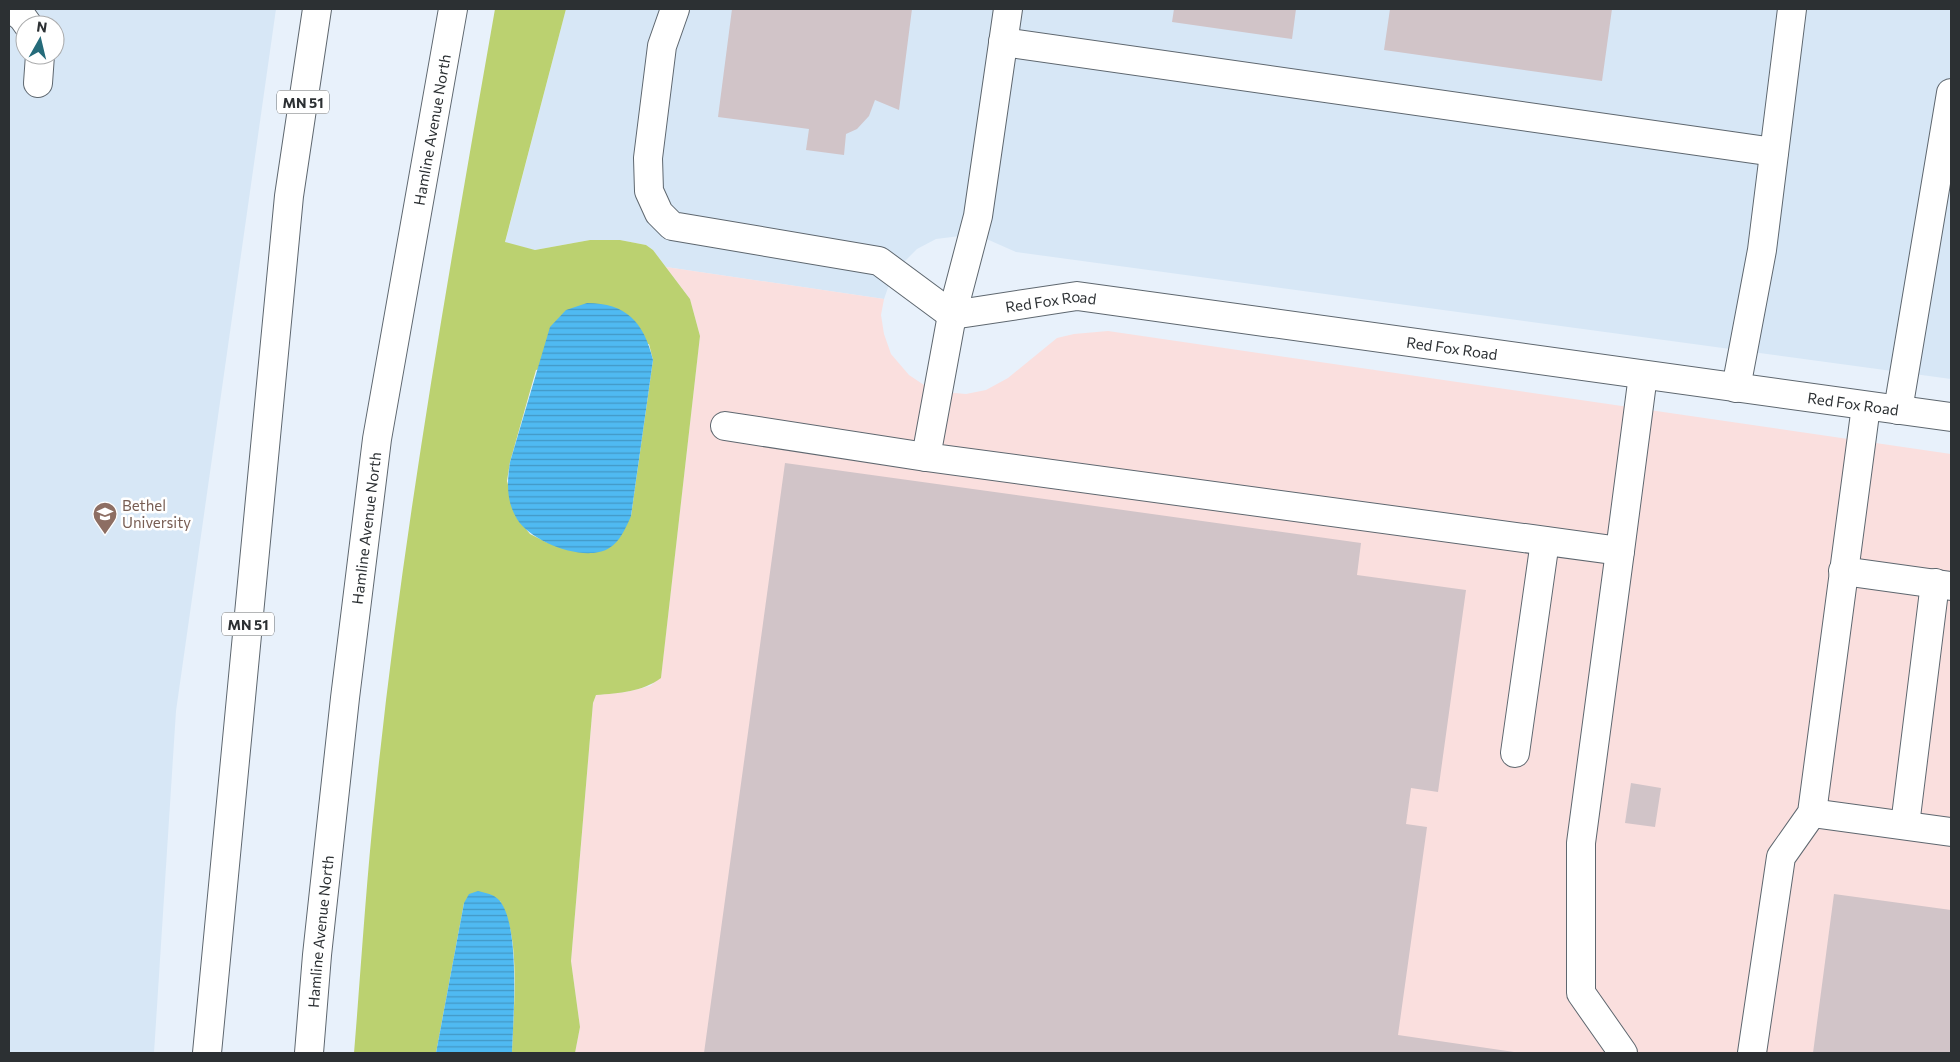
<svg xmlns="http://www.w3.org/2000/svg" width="1960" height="1062" viewBox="0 0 1960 1062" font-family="Commissioner,sans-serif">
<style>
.built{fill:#d7e7f6;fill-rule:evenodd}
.industrial{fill:#fadfde}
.grass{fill:#bbd170;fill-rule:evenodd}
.water{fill:url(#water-rules)}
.building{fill:#d1c4c8}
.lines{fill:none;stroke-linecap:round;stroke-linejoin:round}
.minor-casing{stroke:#5e676f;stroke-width:30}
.highway-casing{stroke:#5e676f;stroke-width:30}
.minor{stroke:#fff;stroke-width:28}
.highway{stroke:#fff;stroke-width:28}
.labels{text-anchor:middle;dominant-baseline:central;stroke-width:5;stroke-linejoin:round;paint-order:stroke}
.shield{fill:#fff;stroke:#6b6e70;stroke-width:1}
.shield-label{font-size:14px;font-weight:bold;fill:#2c3033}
.street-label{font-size:15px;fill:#2c3033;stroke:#fff}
.education-label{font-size:15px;fill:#785e54;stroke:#fff;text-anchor:start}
</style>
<defs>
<pattern id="water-rules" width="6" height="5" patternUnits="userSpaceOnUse" patternTransform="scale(1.25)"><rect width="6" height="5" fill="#4fbaf2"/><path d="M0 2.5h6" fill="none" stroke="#4298c5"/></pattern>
</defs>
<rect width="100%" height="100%" fill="#e8f1fb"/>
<!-- built -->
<path class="built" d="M 9,9 L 276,9 L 176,711 L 154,1053 L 9,1053 ZM 25,25 L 55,25 L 55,55 L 25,55 Z
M 566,9 L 1951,9 L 1951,379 L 1016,252 L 982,237 L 960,236 L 936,239 L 917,249 L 902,264 L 890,282 L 884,299 L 666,267 L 653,250 L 646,245 L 620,240 L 590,240 L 535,250 L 505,243 Z"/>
<!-- industrial -->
<path class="industrial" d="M 666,267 L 884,299 L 881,315 L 884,334 L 891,354 L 909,375 L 924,385 L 944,392 L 966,394 L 986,390 L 1008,378 L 1057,338 L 1074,334 L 1108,331 L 1951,454 L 1951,1053 L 575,1053 L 580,1027 L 571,961 L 593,703 L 596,695 L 626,692 L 650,686 L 661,677 L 700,336 L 690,299 Z"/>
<!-- grass -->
<path class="grass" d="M 495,9 L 566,9 L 505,242 L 535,250 L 590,240 L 620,240 L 646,245 L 653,250 L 690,299 L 700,336 L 661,678 C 642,692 620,693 596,695 L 593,703 L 571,961 L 580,1027 L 575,1053 L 512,1053 C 513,1009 522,939 500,901 L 464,903 L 436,1053 L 354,1053 C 361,969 366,884 375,800 C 402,534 449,271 495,9 ZM 649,344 L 653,360 L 631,516 L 548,543 L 530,534 L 517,518 L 507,481 L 510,462 L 536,370 Z"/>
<!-- water -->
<path class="water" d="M 587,303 C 626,303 644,322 653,360 L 631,516 C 625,530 617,549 599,552 C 574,558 530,540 517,519 C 506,501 507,482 510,462 L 550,327 L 566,310 Z
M 478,891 C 486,893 493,894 499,900 C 521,924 513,1020 512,1053 L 436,1053 L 464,903 L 469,894 Z"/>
<!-- building -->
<path class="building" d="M 732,9 L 912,9 L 899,110 L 875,100 L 869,116 L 857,129 L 846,134 L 844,155 L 806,150 L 809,129 L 718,117 Z
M 1174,9 L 1296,9 L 1292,39 L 1172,22 Z
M 1390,9 L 1612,9 L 1602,81 L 1384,50 Z
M 785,463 L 1361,543 L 1357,575 L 1466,590 L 1438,792 L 1411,788 L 1406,824 L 1427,827 L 1398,1035 L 1521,1053 L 704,1053 Z
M 1631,783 L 1661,788 L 1655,827 L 1625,823 Z
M 1834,894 L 1951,910 L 1951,1053 L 1813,1053 Z"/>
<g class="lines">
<defs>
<g id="minor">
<path d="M 12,9 L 23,18 L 28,25"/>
<path d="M 675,9 L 662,46 L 648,158 L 649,191 L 659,213 L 672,226 L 879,261 L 952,315"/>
<path d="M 1008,9 L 978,216 L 952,315 L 926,457 L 1620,551 L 1643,375"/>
<path d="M 1003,42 L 1774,152"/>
<path d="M 38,83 L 40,55"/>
<path id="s1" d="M 952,315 L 1077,296 L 1951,417"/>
<path d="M 1736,388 L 1762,250 L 1792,9"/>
<path d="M 1898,410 L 1951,93"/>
<path d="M 725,426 L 926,457"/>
<path d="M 1620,551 L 1581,843 L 1581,993 L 1623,1053"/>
<path d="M 1843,571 L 1951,586"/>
<path d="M 1515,753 L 1545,541"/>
<path d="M 1812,813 L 1951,832"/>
<path d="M 1905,825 L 1935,583"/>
<path d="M 1752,1053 L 1781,857 L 1812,813 L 1866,406"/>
</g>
<g id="highway">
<path d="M 207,1053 L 289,196 L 317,9"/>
<path id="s2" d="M 309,1053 L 317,955 L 345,698 L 377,439 L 453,9"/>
</g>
</defs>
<!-- minor casing -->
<use href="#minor" class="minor-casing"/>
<!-- highway casing -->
<use href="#highway" class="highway-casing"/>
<!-- minor -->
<use href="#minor" class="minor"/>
<!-- highway -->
<use href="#highway" class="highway"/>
</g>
<!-- icons -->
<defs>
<symbol id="university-pin" viewBox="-11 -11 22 30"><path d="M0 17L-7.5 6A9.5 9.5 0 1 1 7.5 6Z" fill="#8d6e63" stroke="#fff"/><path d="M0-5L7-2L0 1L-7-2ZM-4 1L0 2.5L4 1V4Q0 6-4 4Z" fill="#fff"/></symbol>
</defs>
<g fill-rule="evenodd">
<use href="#university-pin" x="91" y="500" width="28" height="38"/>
</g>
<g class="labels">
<!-- shield labels -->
<g class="shield">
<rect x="277" y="90.5" width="52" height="23" rx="4"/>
<rect x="222" y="612.5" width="52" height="23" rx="4"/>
</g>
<g class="shield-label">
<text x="303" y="102">MN 51</text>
<text x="248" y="624">MN 51</text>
</g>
<!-- street labels -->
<g class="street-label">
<text stroke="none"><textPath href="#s2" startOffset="932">Hamline Avenue North</textPath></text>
<text stroke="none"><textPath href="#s1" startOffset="100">Red Fox Road</textPath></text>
<text stroke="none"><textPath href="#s1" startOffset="505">Red Fox Road</textPath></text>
<text stroke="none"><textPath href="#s1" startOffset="910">Red Fox Road</textPath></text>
<text stroke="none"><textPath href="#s2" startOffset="528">Hamline Avenue North</textPath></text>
<text stroke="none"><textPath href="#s2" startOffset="122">Hamline Avenue North</textPath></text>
</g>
<!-- education labels -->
<g class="education-label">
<text x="122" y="505">Bethel<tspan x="122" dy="17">University</tspan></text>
</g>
</g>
<!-- border -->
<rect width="1960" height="1062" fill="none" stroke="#2c3033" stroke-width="20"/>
<!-- north arrow -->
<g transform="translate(40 40) rotate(8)"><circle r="24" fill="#ffffff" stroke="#abacad"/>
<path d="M0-4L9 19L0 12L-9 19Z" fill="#256b7a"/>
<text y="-8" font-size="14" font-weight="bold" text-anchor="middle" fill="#2c3033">N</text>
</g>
</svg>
